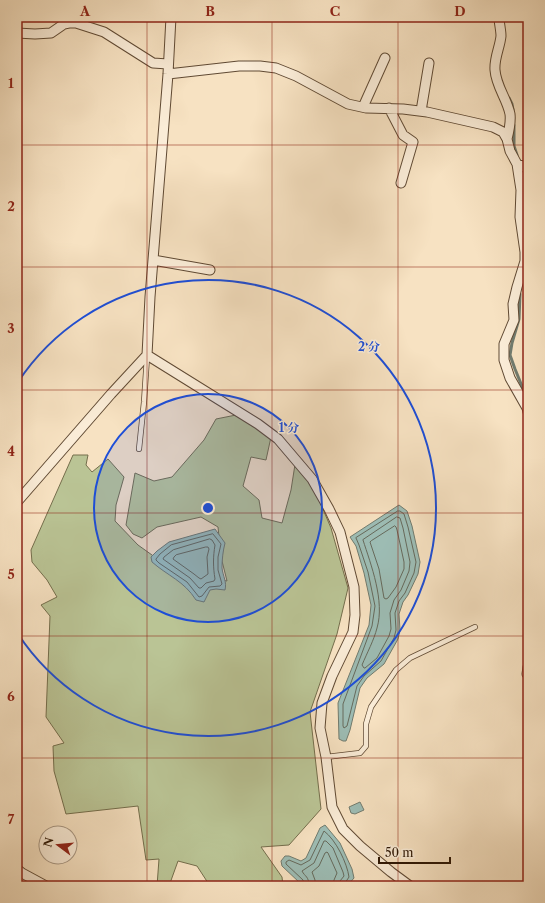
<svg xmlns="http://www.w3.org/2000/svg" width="545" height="903" viewBox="0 0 545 903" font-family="'Libre Caslon Text','Noto Serif JP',serif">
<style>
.green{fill:#bac495;stroke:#746e4c}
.water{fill:#9dbdb5;stroke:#717b6e}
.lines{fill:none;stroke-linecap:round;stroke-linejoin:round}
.shore{stroke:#666a5c;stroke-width:1}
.stream{stroke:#717b6e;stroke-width:3}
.lane-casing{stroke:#604a34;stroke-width:6}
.street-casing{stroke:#604a34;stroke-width:11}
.lane{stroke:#faecd7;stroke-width:4.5}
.street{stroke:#faecd7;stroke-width:9}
.grid{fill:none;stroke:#8f2418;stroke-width:1;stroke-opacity:0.55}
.ring{fill:none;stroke:#1d4ed8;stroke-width:2}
.centre{fill:#1d4ed8;stroke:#faecd7;stroke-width:2}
.ring-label{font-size:12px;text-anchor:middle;font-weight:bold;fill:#1d4ed8;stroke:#faecd7;stroke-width:3;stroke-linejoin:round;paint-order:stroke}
.neatline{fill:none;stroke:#8f2418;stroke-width:1.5}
.grid-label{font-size:13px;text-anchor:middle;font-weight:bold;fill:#8f2418}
</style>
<rect width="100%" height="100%" fill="#f7e2c2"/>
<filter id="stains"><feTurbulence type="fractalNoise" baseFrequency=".005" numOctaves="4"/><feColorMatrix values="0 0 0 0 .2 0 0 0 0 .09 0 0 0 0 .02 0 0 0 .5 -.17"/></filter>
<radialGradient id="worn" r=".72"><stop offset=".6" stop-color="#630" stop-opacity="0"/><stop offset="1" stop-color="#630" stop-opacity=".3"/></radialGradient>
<!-- green -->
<path class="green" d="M 241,414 L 271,437 L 266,460 L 251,457 L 243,486 L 259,500 L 262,518 L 282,523 L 291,490 L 296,458 L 319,500 L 331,528 L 348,588 L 337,634 L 310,712 L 321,809 L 289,845 L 261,847 L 282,877 L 283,886 L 210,886 L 197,866 L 178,861 L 169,886 L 157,886 L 159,859 L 146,860 L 138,806 L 66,814 L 54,771 L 53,746 L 64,743 L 46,717 L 50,616 L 41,605 L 57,597 L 47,580 L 32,562 L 31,550 L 73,455 L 88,455 L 86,465 L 92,472 L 108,459 L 124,477 L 116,505 L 115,521 L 138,545 L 152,555 L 185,580 L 208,578 L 227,581 L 221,557 L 218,527 L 201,517 L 157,527 L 142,538 L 133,534 L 126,525 L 135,473 L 154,481 L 172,477 L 204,440 L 216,419 Z"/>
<!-- water -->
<path class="water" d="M 399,505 L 407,511 L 412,526 L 420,562 L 418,574 L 408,595 L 403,602 L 399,614 L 400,630 L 398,639 L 384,664 L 367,678 L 360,688 L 350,730 L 346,741 L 343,741 L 339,739 L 338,703 L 369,625 L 371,605 L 364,573 L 356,546 L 350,537 Z
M 215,529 L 225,543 C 223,551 222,559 222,568 C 223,576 227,582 225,590 L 216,589 L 210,590 L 204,602 L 196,600 C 184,581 168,576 152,562 L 151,557 L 157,551 L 169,542 Z
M 360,802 L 364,810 L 355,814 L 351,813 L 349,807 Z
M 325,825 L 340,843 L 352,869 L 354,878 L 347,886 L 300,886 L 300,883 L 282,866 L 281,861 L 285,856 L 289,856 L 301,861 L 306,858 L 320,828 Z"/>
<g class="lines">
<!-- shore -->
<path class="shore" d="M 398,511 L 400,511 L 404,514 L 408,527 L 416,562 L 414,573 L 405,593 L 399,601 L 395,613 L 396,630 L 394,638 L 381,661 L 364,676 L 357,686 L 347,726 L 344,728 L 343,726 L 343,704 L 372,626 L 375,606 L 368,572 L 359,545 L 356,538 Z
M 397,517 L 400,518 L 403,528 L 410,562 L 409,571 L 401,590 L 394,600 L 390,613 L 391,629 L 389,636 L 377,658 L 365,668 L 364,668 L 362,665 C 367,653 374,640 377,628 C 385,601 371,565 363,540 Z
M 395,526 L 396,527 L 397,530 L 404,562 L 404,569 L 396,587 L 388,598 L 386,599 L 384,598 L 379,569 L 370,542 L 371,541 Z
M 213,534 L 221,544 L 218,557 L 218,570 L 222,584 L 220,586 L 209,587 L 202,596 L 199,597 L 187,582 L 159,563 L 156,560 L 156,559 L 160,554 L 171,545 Z
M 210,539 L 212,540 L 215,545 C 213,557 213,567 215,579 L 214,581 L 206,583 L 201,588 L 199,588 L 190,578 L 163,559 L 164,557 L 173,550 Z
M 206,547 L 208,547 L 209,549 L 207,557 L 208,574 L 201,579 L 199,578 L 194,574 L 173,559 L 174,557 L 176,555 Z
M 304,886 L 303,880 L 286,864 L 286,862 L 289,860 L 301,865 L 310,860 L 323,833 L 324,831 C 336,840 347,863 349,877 L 345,883 L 344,886
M 309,886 C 309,876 305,877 302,871 L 314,863 L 324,841 L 326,841 L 333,848 L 343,872 L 344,876 L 340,881 L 339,886
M 315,886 L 315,880 L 312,872 L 319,866 L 325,853 L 327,852 L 328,853 L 337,873 L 334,880 L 333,886"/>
<!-- stream -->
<path class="stream" d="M 509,98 L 512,104 L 513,110
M 514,125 L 514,146 L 517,155
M 524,180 L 527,194 L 526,221 L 527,236
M 520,294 L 519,319 L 512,343 L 510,355 L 515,369 L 528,401"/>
<defs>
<path id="lane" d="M 139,449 L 144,402 L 147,357
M 326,757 L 360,753 L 366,746 L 366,724 L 371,707 L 396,670 L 410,658 L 475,627"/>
<path id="street" d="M 499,17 C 499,23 501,30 501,36 C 500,47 494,58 495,70 C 496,86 507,99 510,114 C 511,122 509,131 507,139
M 17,33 L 35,34 L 51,33 L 64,24 L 69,23 L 76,23 L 104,32 L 153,63 L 168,64
M 168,74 L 239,66 L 260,66 L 276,68 L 296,76 L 348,104 L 366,108 L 403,109 L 427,112 L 493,127 L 503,132 L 507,139 L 510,151 L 517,164 L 521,190 L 520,217 L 525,252 L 525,261 L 517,287 L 513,304 L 514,320 L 504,344 L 504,360 L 510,378 L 527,408 L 528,412
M 363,107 L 385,58
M 389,108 L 403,135 L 413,142 L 401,183
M 421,111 L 429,63
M 517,164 L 528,168
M 153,260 L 210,270
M 147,355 L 258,424 L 278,439 L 312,479 L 329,509 L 340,532 L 354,587 L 355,615 L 353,632 L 332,676 L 322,703 L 320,728 L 326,757 L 332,807 L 343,829 L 360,846 L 391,872 L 410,886
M 17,502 L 111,394 L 147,355 L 150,297 L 168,74 L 171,17
M 528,667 L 527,674 L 528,674
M 17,869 L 22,873 L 46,886"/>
</defs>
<!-- lane casing -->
<use href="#lane" class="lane-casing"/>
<!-- street casing -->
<use href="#street" class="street-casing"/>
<!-- lane -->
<use href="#lane" class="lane"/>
<!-- street -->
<use href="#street" class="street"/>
</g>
<!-- grid -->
<path class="grid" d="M 147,17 L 147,886M 272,17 L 272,886M 398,17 L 398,886M 17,145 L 528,145M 17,267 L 528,267M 17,390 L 528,390M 17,513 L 528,513M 17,636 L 528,636M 17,758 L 528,758"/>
<!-- distance rings -->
<circle cx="208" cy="508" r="114" fill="#1d4ed8" fill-opacity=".12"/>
<g class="ring">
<circle cx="208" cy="508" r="114"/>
<path d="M18 382A228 228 0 1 1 18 634"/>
</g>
<circle cx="208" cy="508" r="6" class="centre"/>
<g class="ring-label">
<text x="369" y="351">2 分</text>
<text x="289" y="432">1 分</text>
</g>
<!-- margin -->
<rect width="545" height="903" fill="none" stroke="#f7e2c2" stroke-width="44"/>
<!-- north arrow -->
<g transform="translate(58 845) rotate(286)"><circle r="19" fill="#faecd7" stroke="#a89783"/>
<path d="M0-3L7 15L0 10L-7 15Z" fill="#8f2418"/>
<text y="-6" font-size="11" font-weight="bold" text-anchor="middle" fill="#2e1704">N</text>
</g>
<!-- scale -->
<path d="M379 857v6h71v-6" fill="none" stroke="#2e1704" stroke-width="2"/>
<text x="385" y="857" font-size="12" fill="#2e1704" stroke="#faecd7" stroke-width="3" paint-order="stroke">50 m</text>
<rect x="22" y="22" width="501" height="859" class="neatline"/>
<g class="grid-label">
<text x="85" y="16">A</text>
<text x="210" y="16">B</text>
<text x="335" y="16">C</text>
<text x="460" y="16">D</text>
<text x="11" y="88">1</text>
<text x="11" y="211">2</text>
<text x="11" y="333">3</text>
<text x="11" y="456">4</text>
<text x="11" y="579">5</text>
<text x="11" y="701">6</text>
<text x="11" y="824">7</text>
</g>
<rect width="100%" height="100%" filter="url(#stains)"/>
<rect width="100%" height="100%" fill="url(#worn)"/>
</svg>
